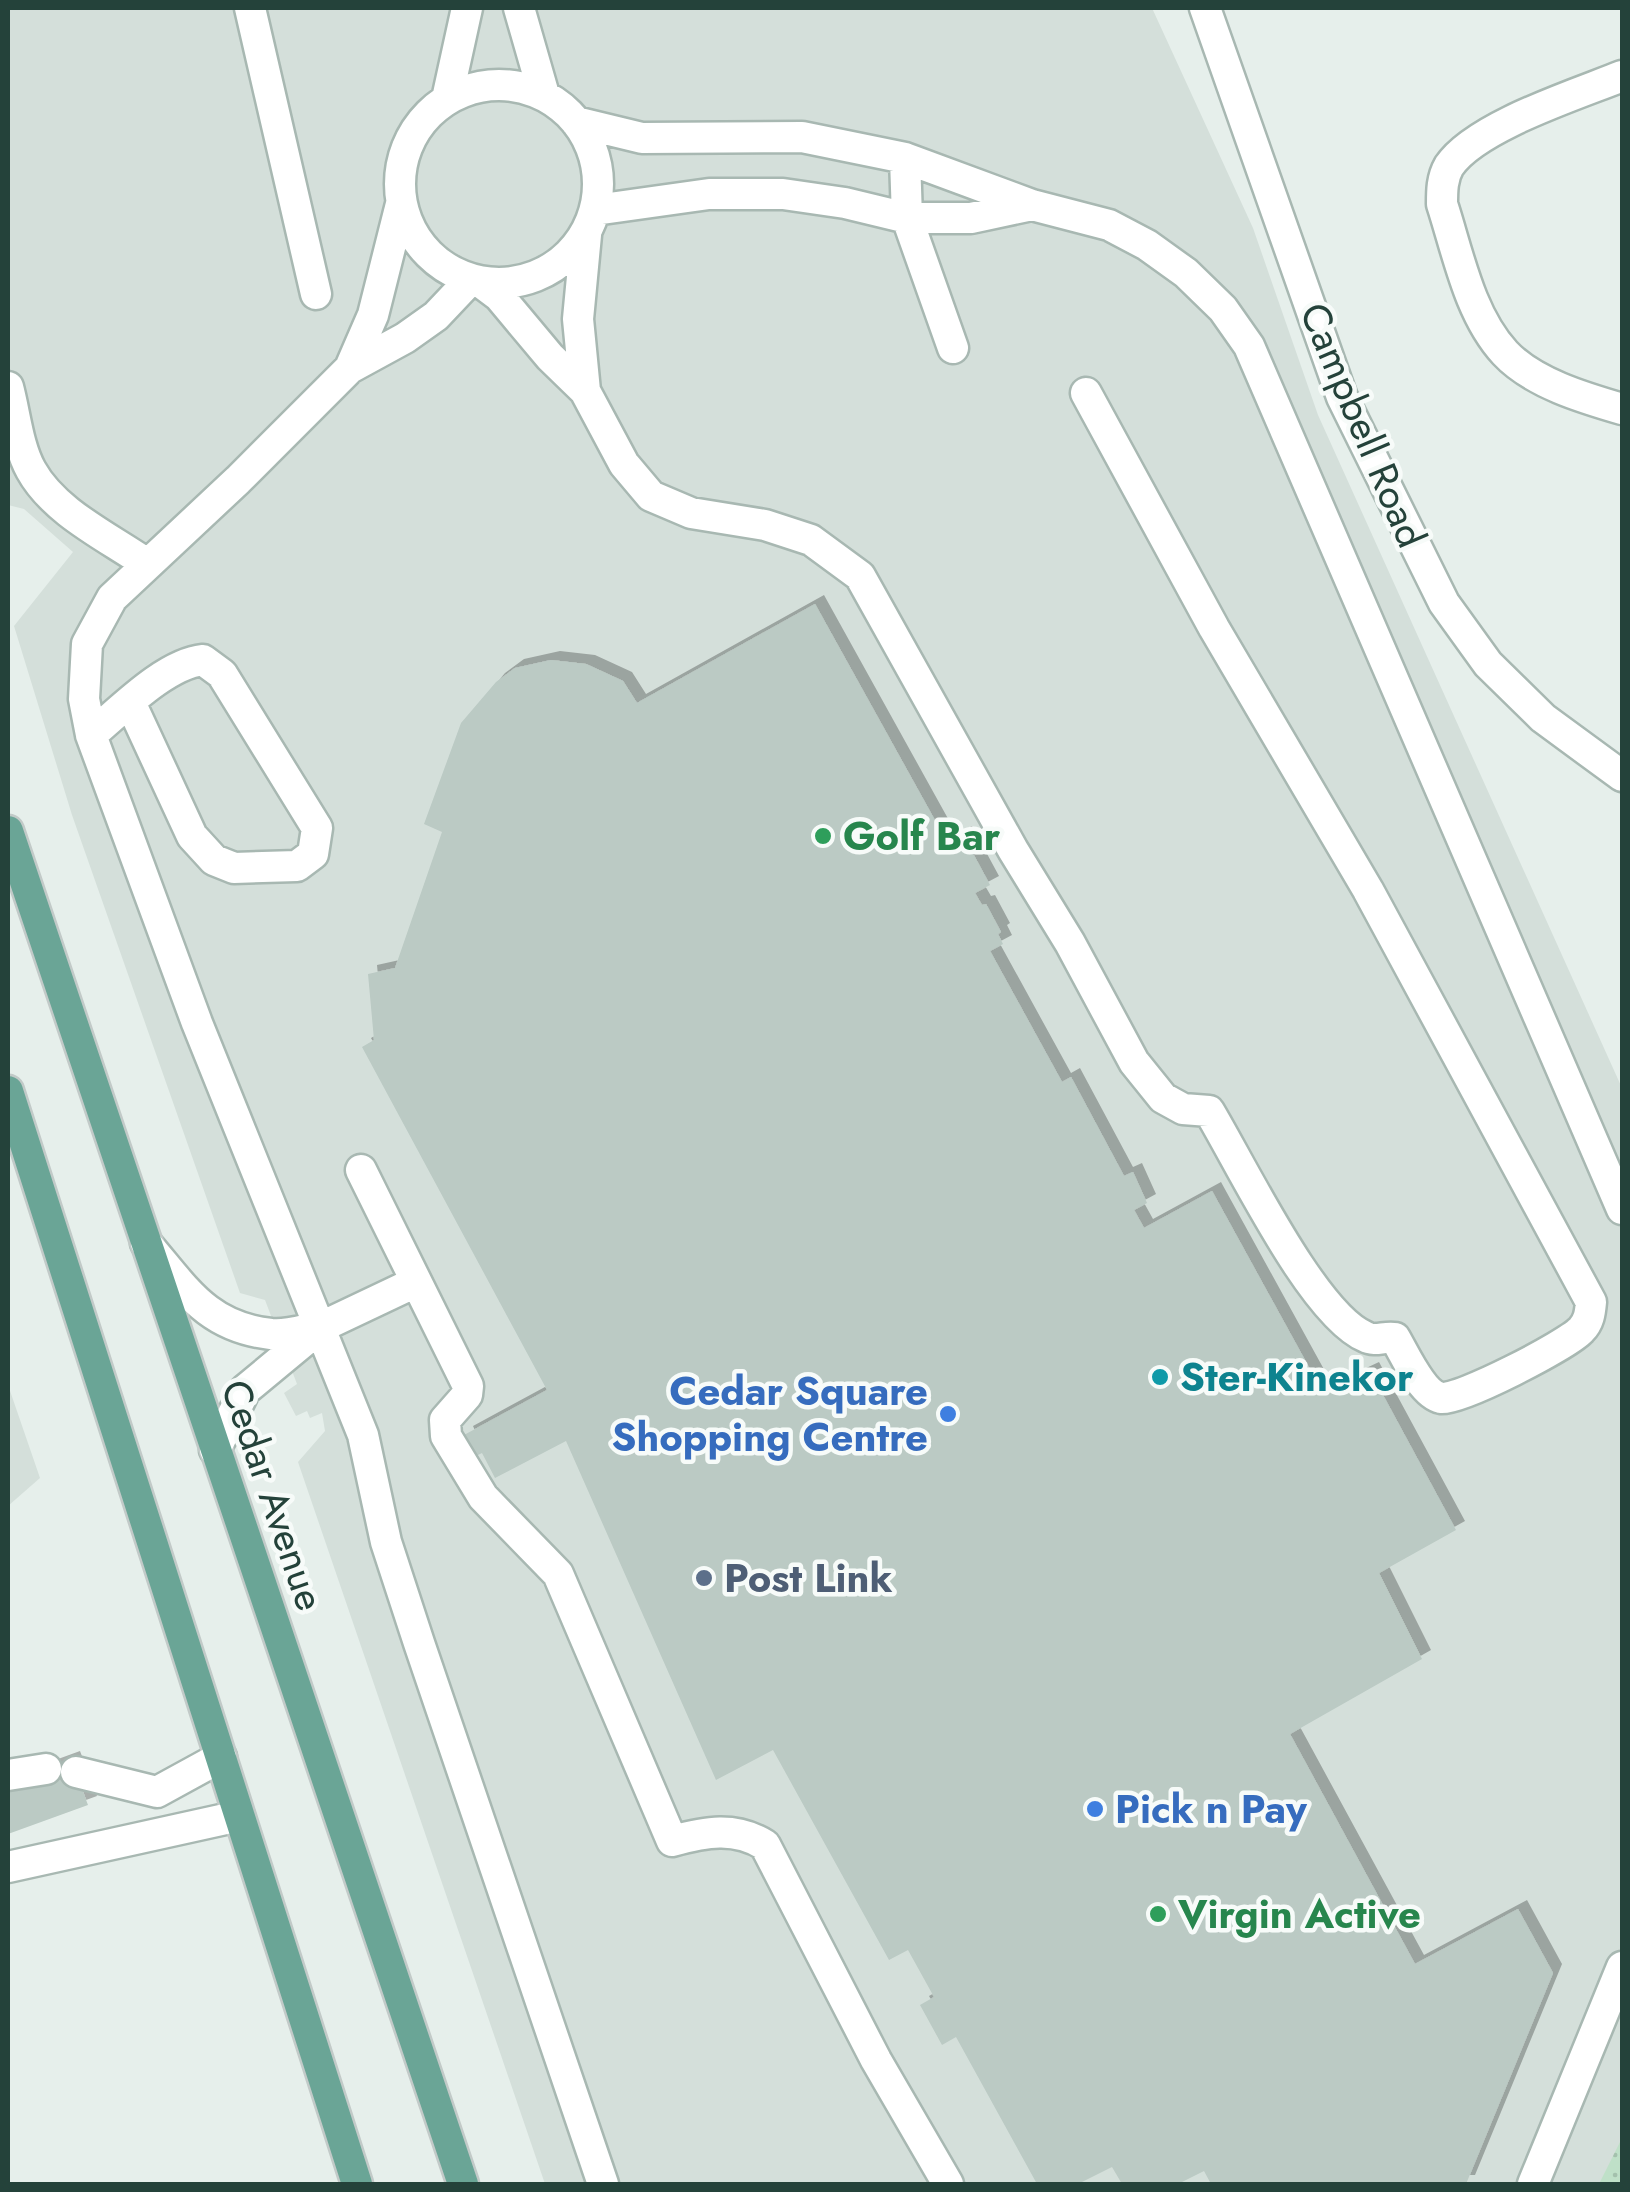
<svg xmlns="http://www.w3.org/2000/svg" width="1630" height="2192" viewBox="0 0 1630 2192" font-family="Jost,sans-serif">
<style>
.built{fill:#d4dfda}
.grass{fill:url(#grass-dots)}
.building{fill:#bbcac4;filter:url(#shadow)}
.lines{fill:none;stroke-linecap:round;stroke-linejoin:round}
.minor-casing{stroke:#a8b8b2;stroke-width:35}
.major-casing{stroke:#c2cac8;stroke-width:35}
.minor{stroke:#fff;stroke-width:30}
.major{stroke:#6aa596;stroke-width:30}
.leisure-dot{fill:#2e9e5b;stroke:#f7fbf9;stroke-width:4}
.culture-dot{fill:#0f9aa8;stroke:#f7fbf9;stroke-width:4}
.shop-dot{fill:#3f7fe0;stroke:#f7fbf9;stroke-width:4}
.service-dot{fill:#5c6f8a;stroke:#f7fbf9;stroke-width:4}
.labels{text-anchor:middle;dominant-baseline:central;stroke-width:9;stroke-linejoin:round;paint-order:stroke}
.street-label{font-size:40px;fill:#24423a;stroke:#f7fbf9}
.leisure-label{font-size:40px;font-weight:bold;fill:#27864d;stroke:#f7fbf9;text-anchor:start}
.culture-label{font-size:40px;font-weight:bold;fill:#0d838f;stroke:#f7fbf9;text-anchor:start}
.shop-label{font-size:40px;font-weight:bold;fill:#366cbe;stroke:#f7fbf9;text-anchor:end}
.service-label{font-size:40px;font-weight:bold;fill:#4e5e75;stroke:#f7fbf9;text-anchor:start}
</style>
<defs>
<pattern id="grass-dots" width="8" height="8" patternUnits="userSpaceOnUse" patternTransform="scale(2.5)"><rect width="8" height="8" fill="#bfe0c8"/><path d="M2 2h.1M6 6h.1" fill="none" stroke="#a4c1ad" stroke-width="1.8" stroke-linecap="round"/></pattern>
<filter id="shadow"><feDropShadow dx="9" dy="-9" stdDeviation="0" flood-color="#0004"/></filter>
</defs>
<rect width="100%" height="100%" fill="#e6efeb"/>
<!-- built -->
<path class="built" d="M 8,8 L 1152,8 L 1253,228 L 1318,415 L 1622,1088 L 1622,2184 L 545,2184 L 298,1462 L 325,1431 L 322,1413 L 310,1418 L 307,1411 L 296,1416 L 284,1393 L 297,1384 L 265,1300 L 240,1293 L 72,815 L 14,626 L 73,552 L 24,509 L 8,505 Z
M 8,1385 L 40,1478 L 8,1506 Z"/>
<!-- grass -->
<path class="grass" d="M 1622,2138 L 1622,2184 L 1599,2184 Z"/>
<!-- building -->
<path class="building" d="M 815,604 L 947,842 L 963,835 L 990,885 L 975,893 L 982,905 L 986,904 L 1001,932 L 998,934 L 1003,944 L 990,951 L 1062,1082 L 1071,1077 L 1124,1176 L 1133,1172 L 1147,1203 L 1134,1210 L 1144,1228 L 1212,1191 L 1323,1393 L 1370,1371 L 1456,1530 L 1379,1573 L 1422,1659 L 1290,1734 L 1415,1964 L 1518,1909 L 1553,1973 L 1466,2184 L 1211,2184 L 1204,2171 L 1178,2184 L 1122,2184 L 1112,2167 L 1078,2184 L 1037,2184 L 956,2037 L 942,2045 L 920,2005 L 934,1997 L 908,1950 L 889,1960 L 773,1750 L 716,1780 L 566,1441 L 495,1478 L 482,1453 L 474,1457 L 464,1435 L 547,1390 L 362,1047 L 374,1040 L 368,974 L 395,968 L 442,832 L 424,824 L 461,723 L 496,682 L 515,668 L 551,660 L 586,664 L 623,681 L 637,703 Z
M 71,1760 L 88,1805 L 8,1834 L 8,1783 Z"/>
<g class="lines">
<defs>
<path id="minor" d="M 250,8 L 316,294
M 519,8 L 544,95
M 1205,8 L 1342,397 L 1444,603 L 1488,664 L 1543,718 L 1622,776
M 1622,76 C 1578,94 1476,126 1449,166 C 1442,178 1442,191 1442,204 C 1458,253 1469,314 1505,353 C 1533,383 1584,398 1622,409
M400 184a99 99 0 1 1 198 0a99 99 0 1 1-198 0Z
M 447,99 L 467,8
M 576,122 L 642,138 L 802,137 L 905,158 L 1032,205 L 1109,225 L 1147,245 L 1186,273 L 1223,309 L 1249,346 L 1622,1209
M 905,158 L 907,218 L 953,348
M 595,210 L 709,194 L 783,194 L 845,203 L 907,218 L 971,218 L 1032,205
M 471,279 L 436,316 L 405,338 L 350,368 L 238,480 L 112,598 L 87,644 L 84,699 L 91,735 L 197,1023 L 363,1435 L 386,1542 L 419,1643 L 603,2184
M 479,281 L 499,296 L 550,357 L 585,391 L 624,464 L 651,496 L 691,513 L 765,525 L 811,540 L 860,576 L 1013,850 L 1070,943 L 1134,1062 L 1163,1098 L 1183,1109 L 1209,1111 C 1241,1164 1313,1315 1366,1337 C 1375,1342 1385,1336 1395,1338 C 1405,1355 1422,1394 1441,1398 C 1459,1401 1567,1345 1581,1330 C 1589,1322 1590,1313 1591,1302 L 1368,890 L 1214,628 L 1086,393
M 350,368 L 373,315 L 401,204
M 8,387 C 15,413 18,447 31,470 C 54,512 108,537 147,564
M 585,391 L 578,319 L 586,235
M 91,735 C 121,710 165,664 203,660 L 222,674 L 317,828 L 313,854 L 297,866 L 234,868 L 214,860 L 192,836 L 130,702
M 361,1170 L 468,1386 L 467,1395 L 445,1420 L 446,1436 L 483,1497 L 558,1574 L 672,1841 C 705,1832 735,1826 765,1845 L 876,2060 L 948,2184
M 146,1243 C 185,1288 206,1327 271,1334 C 285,1336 303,1330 318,1327
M 215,1450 L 245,1390 L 321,1327 L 416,1282
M 76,1772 L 157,1792 L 221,1757
M 8,1775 L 46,1769
M 8,1867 L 239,1816
M 1533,2184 L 1622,1967"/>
<path id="major" d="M 8,831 L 463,2184
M 8,1091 L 357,2184"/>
</defs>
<!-- minor casing -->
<use href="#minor" class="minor-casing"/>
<!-- major casing -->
<use href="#major" class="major-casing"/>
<!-- minor -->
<use href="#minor" class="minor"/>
<!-- major -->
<use href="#major" class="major"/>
</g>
<!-- markers -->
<g class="leisure-dot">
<circle cx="823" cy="836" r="10"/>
<circle cx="1158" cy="1914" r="10"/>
</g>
<circle class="culture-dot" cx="1160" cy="1377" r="10"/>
<g class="shop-dot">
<circle cx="948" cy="1414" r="10"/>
<circle cx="1095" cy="1809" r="10"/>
</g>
<circle class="service-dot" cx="704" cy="1578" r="10"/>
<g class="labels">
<!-- street labels -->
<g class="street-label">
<text transform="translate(1363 425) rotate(67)">Campbell Road</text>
<text transform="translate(273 1495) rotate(71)">Cedar Avenue</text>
</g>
<!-- leisure labels -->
<g class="leisure-label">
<text x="843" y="836">Golf Bar</text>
<text x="1178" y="1914">Virgin Active</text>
</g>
<!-- culture labels -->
<g class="culture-label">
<text x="1180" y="1377">Ster-Kinekor</text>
</g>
<!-- shop labels -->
<g class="shop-label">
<text x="928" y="1391">Cedar Square<tspan x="928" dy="46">Shopping Centre</tspan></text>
<text x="1115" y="1809" text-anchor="start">Pick n Pay</text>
</g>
<!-- service labels -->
<g class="service-label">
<text x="724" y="1578">Post Link</text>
</g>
</g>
<!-- border -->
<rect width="1630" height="2192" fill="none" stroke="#24423a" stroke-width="20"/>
</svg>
